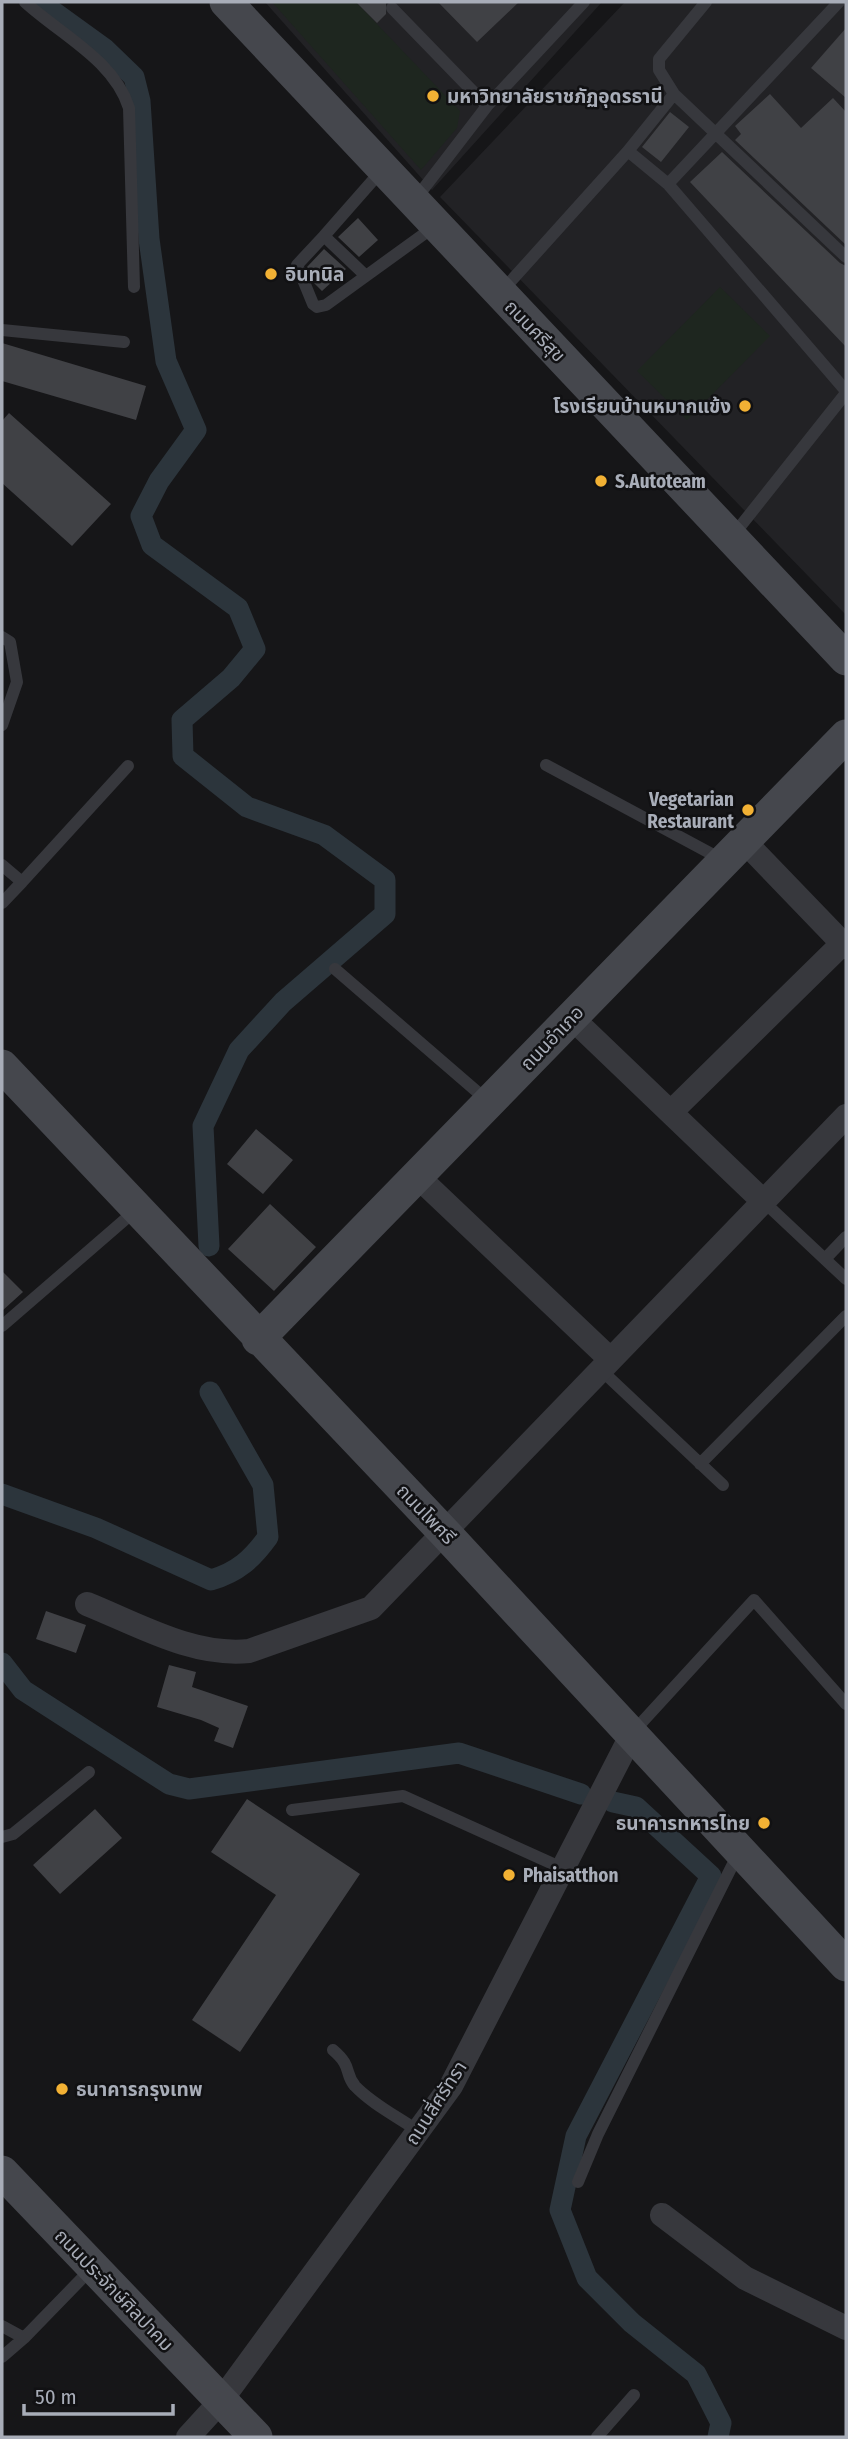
<svg xmlns="http://www.w3.org/2000/svg" width="848" height="2439" viewBox="0 0 848 2439" font-family="'Fira Sans Condensed','Noto Sans Thai',sans-serif">
<style>
.built{fill:#222225}
.green{fill:#1e261f}
.lines{fill:none;stroke-linecap:round;stroke-linejoin:round}
.canal{stroke:#2c353c;stroke-width:21}
.building{fill:#404145}
.lane{stroke:#37383d;stroke-width:12}
.street{stroke:#37383d;stroke-width:24}
.secondary{stroke:#45474d;stroke-width:33}
.poi-dot{fill:#f2b134;stroke:#111113;stroke-width:2.5}
.labels{text-anchor:middle;dominant-baseline:central;stroke-width:5;stroke-linejoin:round;paint-order:stroke}
.poi-label{font-size:19px;font-weight:bold;fill:#a8adb8;stroke:#111113;text-anchor:start}
.street-label{font-size:19px;fill:#a8adb8;stroke:#111113}
</style>
<rect width="100%" height="100%" fill="#161618"/>
<!-- built -->
<path class="built" d="M 265,2 L 602,2 L 432,190 Z
M 625,2 L 846,2 L 846,615 L 440,197 Z"/>
<!-- green -->
<path class="green" d="M 272,2 L 356,2 L 460,111 L 457,128 L 421,170 Z
M 720,287 L 770,336 L 687,420 L 637,371 Z"/>
<g class="lines">
<!-- canal -->
<path class="canal" d="M 40,2 L 105,49 L 134,77 L 140,101 L 149,239 L 166,361 L 196,430 L 159,481 L 141,516 L 152,545 L 238,608 L 255,649 L 231,678 L 182,720 L 183,756 L 247,807 L 324,835 L 385,880 L 385,914 L 283,1002 L 239,1050 L 203,1126 L 209,1246
M 2,1494 L 96,1528 L 211,1580 C 238,1572 252,1559 268,1537 L 263,1485 L 210,1392
M 2,1663 L 23,1690 L 169,1784 L 189,1789 L 459,1753 L 581,1794
M 613,1802 L 636,1807 L 711,1876 L 576,2136 L 560,2210 L 587,2278 L 632,2323 L 696,2374 L 721,2423 L 718,2437"/>
</g>
<!-- building -->
<path class="building" d="M 356,2 L 386,2 L 386,14 L 377,23 Z
M 438,2 L 519,2 L 477,42 Z
M 846,28 L 846,98 L 811,68 Z
M 770,94 L 801,128 L 833,98 L 846,112 L 846,245 L 735,140 L 741,134 L 735,126 Z
M 670,112 L 689,127 L 661,162 L 642,147 Z
M 722,152 L 840,263 L 846,266 L 846,347 L 690,182 Z
M 358,218 L 378,240 L 359,257 L 338,237 Z
M 324,249 L 346,269 L 322,291 L 313,282 L 307,267 Z
M 2,343 L 146,386 L 136,420 L 2,381 Z
M 9,413 L 111,504 L 72,546 L 2,483 L 2,421 Z
M 256,1129 L 293,1160 L 263,1194 L 227,1164 Z
M 270,1204 L 316,1247 L 274,1291 L 228,1249 Z
M 2,1271 L 23,1292 L 2,1311 Z
M 46,1611 L 86,1625 L 76,1653 L 36,1639 Z
M 169,1665 L 196,1672 L 192,1687 L 248,1706 L 233,1748 L 214,1741 L 219,1728 L 201,1720 L 157,1707 Z
M 247,1799 L 360,1874 L 240,2052 L 192,2020 L 276,1895 L 211,1852 Z
M 95,1809 L 122,1838 L 60,1894 L 33,1865 Z"/>
<g class="lines">
<!-- lane -->
<path class="lane" d="M 25,2 C 61,35 114,60 129,108 L 134,287
M 706,2 L 659,59 L 659,70 L 674,94 L 846,257
M 392,8 L 487,106
M 628,151 L 674,94
M 382,170 L 324,236 L 366,276 L 435,226
M 668,184 L 839,2
M 414,201 L 487,106 L 584,2
M 324,236 L 297,265 L 313,304 L 317,307 L 326,305 L 366,276
M 502,291 L 628,151 L 668,184 L 846,391
M 2,330 L 124,342
M 731,538 L 846,393
M 2,637 L 10,642 L 17,682 L 2,725
M 546,765 L 721,859
M 2,865 L 22,882 L 2,903
M 22,882 L 128,766
M 335,969 L 489,1102
M 763,1201 L 846,1279
M 825,1259 L 846,1237
M 2,1326 L 136,1210
M 600,1369 L 723,1485
M 700,1464 L 846,1316
M 633,1732 L 754,1600 L 846,1704
M 292,1810 L 403,1796 L 562,1868
M 2,1837 L 13,1834 L 89,1772
M 333,2050 C 353,2067 344,2073 355,2086 C 372,2104 398,2117 418,2131
M 578,2182 L 598,2134 L 739,1852
M 2,2326 L 24,2338
M 2,2357 L 24,2338 L 93,2267
M 597,2437 L 634,2395"/>
<!-- street -->
<path class="street" d="M 744,841 L 846,947
M 572,1018 L 763,1201
M 672,1111 L 843,943
M 417,1176 L 610,1359
M 87,1604 C 137,1624 193,1657 249,1651 L 371,1608 L 846,1116
M 662,2215 L 745,2278 L 846,2328
M 188,2437 L 220,2402 L 451,2086 L 631,1736"/>
<!-- secondary -->
<path class="secondary" d="M 226,2 L 846,659
M 2,1066 L 443,1531 L 846,1965
M 258,1339 L 846,736
M 2,2172 L 256,2437"/>
</g>
<!-- markers -->
<g class="poi-dot">
<circle cx="433" cy="96" r="7"/>
<circle cx="271" cy="274" r="7"/>
<circle cx="745" cy="406" r="7"/>
<circle cx="601" cy="481" r="7"/>
<circle cx="748" cy="810" r="7"/>
<circle cx="764" cy="1823" r="7"/>
<circle cx="509" cy="1875" r="7"/>
<circle cx="62" cy="2089" r="7"/>
</g>
<g class="labels">
<!-- poi labels -->
<g class="poi-label">
<text x="447" y="96">มหาวิทยาลัยราชภัฏอุดรธานี</text>
<text x="285" y="274">อินทนิล</text>
<text x="731" y="406" text-anchor="end">โรงเรียนบ้านหมากแข้ง</text>
<text x="615" y="481">S.Autoteam</text>
<text x="734" y="799" text-anchor="end">Vegetarian<tspan x="734" dy="22">Restaurant</tspan></text>
<text x="750" y="1823" text-anchor="end">ธนาคารทหารไทย</text>
<text x="523" y="1875">Phaisatthon</text>
<text x="76" y="2089">ธนาคารกรุงเทพ</text>
</g>
<!-- street labels -->
<g class="street-label">
<text transform="translate(535 331) rotate(46)">ถนนศรีสุข</text>
<text transform="translate(552 1038) rotate(-46)">ถนนอำเภอ</text>
<text transform="translate(426 1514) rotate(46)">ถนนโพศรี</text>
<text transform="translate(436 2103) rotate(-57)">ถนนสี่ศรัทรา</text>
<text transform="translate(114 2290) rotate(46)">ถนนประจักษ์ศิลปาคม</text>
</g>
</g>
<!-- border -->
<rect width="848" height="2439" fill="none" stroke="#a8adb8" stroke-width="7"/>
<!-- scale -->
<path d="M24 2404v10h149v-10" fill="none" stroke="#a8adb8" stroke-width="3.5"/>
<text x="35" y="2404" font-size="21" fill="#a8adb8" stroke="#111113" stroke-width="5" paint-order="stroke">50 m</text>
</svg>
